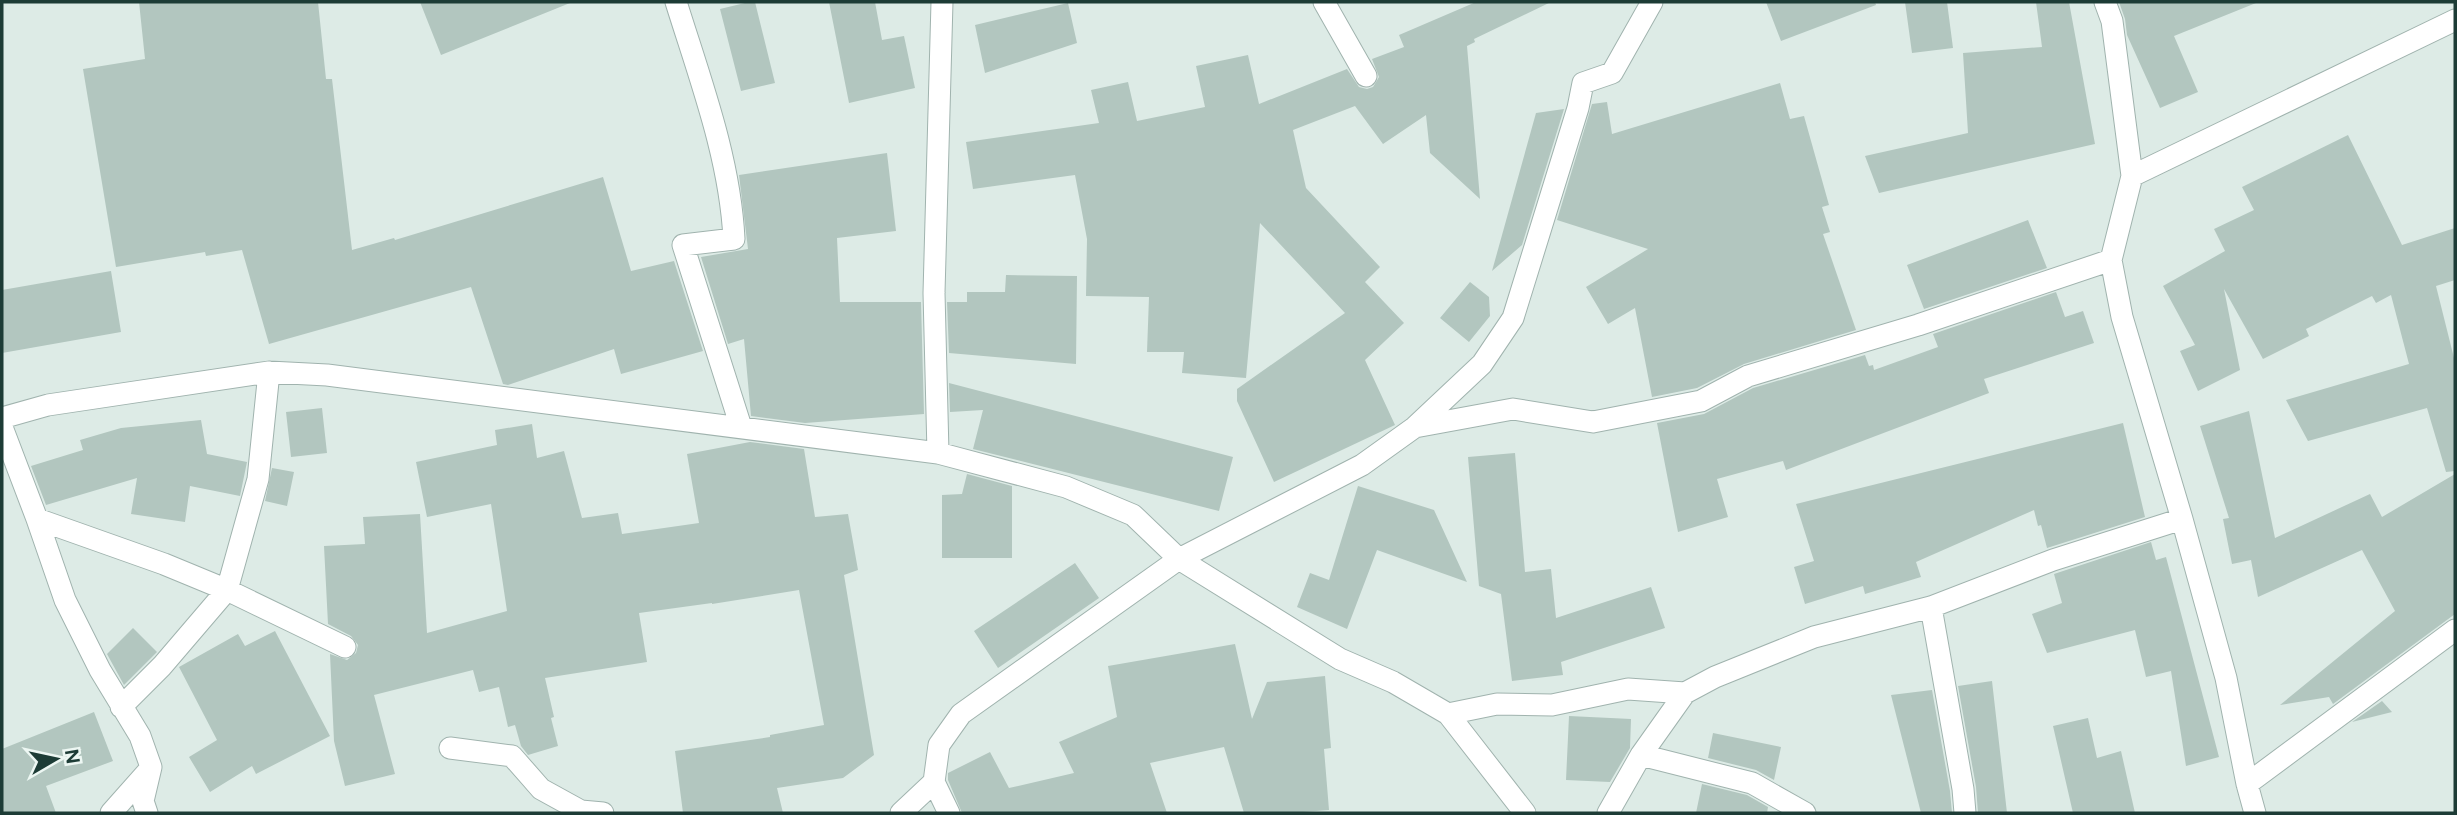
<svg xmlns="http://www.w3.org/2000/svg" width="2457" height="815" viewBox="0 0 2457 815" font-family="Figtree,sans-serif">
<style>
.building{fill:#b2c6bf}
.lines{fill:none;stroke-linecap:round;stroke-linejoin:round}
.minor-casing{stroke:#a0b3ae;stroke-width:23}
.minor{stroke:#fff;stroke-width:21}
</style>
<rect width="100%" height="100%" fill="#ddebe6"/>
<!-- building -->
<path class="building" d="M 139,2 L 318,2 L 326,79 L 332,79 L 352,250 L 394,238 L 395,240 L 603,177 L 631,271 L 674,261 L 703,351 L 621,374 L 614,349 L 508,385 L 503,384 L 471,287 L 269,344 L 242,250 L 206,256 L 205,252 L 116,267 L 83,69 L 145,59 Z
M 420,2 L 569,2 L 570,3 L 441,55 Z
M 749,2 L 755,2 L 775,83 L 741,91 L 720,9 Z
M 829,2 L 875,2 L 882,40 L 904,36 L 915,88 L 849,103 Z
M 1476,2 L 1551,2 L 1474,39 L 1475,42 L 1467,46 L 1480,199 L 1430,153 L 1426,115 L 1383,144 L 1355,106 L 1293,130 L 1306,188 L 1380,267 L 1365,282 L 1404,323 L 1365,360 L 1395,425 L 1274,482 L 1237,401 L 1237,389 L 1345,313 L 1260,223 L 1246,378 L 1182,373 L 1184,352 L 1147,352 L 1149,297 L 1086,296 L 1087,239 L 1075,175 L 973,189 L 966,142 L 1099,123 L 1091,90 L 1128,82 L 1137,121 L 1205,107 L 1196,66 L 1248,55 L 1259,104 L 1347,69 L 1359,87 L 1367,89 L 1373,87 L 1379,77 L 1372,59 L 1404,47 L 1399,35 Z
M 1766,2 L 1875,2 L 1876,5 L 1781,41 Z
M 1905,2 L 1947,2 L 1953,48 L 1912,53 Z
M 2036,2 L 2069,2 L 2095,144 L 1879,193 L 1865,156 L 1968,133 L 1963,53 L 2042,47 Z
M 2119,2 L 2256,2 L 2256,3 L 2174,36 L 2198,92 L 2160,108 L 2127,35 L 2125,19 Z
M 1068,3 L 1077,43 L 985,73 L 975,25 Z
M 1780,83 L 1790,119 L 1804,116 L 1829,205 L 1822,207 L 1830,232 L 1823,234 L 1856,330 L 1744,364 L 1697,388 L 1652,397 L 1635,308 L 1608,324 L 1586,287 L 1648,249 L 1557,220 L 1592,104 L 1607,102 L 1612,134 Z
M 1564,109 L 1522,245 L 1492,271 L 1536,113 Z
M 2348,135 L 2402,245 L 2455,228 L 2455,280 L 2436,286 L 2455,362 L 2455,471 L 2446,472 L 2427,408 L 2308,441 L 2286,400 L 2409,364 L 2391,295 L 2376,303 L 2372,296 L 2306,329 L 2309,336 L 2263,359 L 2224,289 L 2240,370 L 2198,391 L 2180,351 L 2195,345 L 2163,286 L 2225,251 L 2214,229 L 2254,210 L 2242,187 Z
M 887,153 L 896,231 L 837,238 L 840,302 L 921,302 L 924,414 L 805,423 L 751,416 L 744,339 L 728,344 L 701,257 L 748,249 L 739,175 Z
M 2028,220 L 2047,268 L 1924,309 L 1907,265 Z
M 111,271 L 121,332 L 2,353 L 2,290 Z
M 1006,275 L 1077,276 L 1076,364 L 949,353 L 947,302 L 967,302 L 967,292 L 1005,292 Z
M 1470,282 L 1489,297 L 1490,316 L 1469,342 L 1440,318 Z
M 2056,292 L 2065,317 L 2083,311 L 2094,343 L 1984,379 L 1989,393 L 1786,470 L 1783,461 L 1717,479 L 1728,517 L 1678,532 L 1657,423 L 1704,414 L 1753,388 L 1865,355 L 1869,366 L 1873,365 L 1874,370 L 1938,347 L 1933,334 Z
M 949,383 L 1233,457 L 1219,511 L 973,449 L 983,410 L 950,412 Z
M 322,408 L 327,453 L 291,457 L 286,412 Z
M 2249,411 L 2275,538 L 2370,494 L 2382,517 L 2455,474 L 2455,614 L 2333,704 L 2329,697 L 2280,705 L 2395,611 L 2362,550 L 2258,597 L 2251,560 L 2232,564 L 2223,519 L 2229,518 L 2200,426 Z
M 201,420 L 207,454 L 247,462 L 240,496 L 190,486 L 185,522 L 131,514 L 137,478 L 46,505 L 31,466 L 83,450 L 80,440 L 121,428 Z
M 2123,423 L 2145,517 L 2047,548 L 2041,525 L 2038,526 L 2034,510 L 1916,562 L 1921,577 L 1865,594 L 1863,586 L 1805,604 L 1794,567 L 1814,561 L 1796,504 Z
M 532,424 L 537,458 L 564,451 L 582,518 L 618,513 L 622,534 L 699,523 L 687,454 L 750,442 L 804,449 L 815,517 L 848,514 L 858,570 L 844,575 L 874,755 L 843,778 L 777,788 L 783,813 L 683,813 L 675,751 L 770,737 L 770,735 L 824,725 L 799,590 L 712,604 L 712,603 L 639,613 L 647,662 L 545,678 L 554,717 L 551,718 L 558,746 L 528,755 L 521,746 L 515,725 L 508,727 L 499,687 L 479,692 L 473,670 L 374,695 L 395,774 L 345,786 L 334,741 L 330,654 L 347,660 L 356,653 L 358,645 L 351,636 L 328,624 L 324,546 L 365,544 L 363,517 L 420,514 L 427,633 L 507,611 L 491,504 L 427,517 L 416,462 L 497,445 L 495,430 Z
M 1515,453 L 1525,572 L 1551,569 L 1556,618 L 1651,587 L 1665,628 L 1561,662 L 1563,675 L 1512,681 L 1501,594 L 1479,586 L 1468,457 Z
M 272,468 L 294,472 L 287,506 L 265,501 Z
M 967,474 L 1012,486 L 1012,558 L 942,558 L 942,495 L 962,494 Z
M 1358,486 L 1434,510 L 1467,582 L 1377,550 L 1347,629 L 1297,607 L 1310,573 L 1329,580 Z
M 2151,542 L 2156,560 L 2166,557 L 2219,757 L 2186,766 L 2171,671 L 2146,677 L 2135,630 L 2047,653 L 2032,614 L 2062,603 L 2054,574 Z
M 1075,563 L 1099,598 L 998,668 L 974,631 Z
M 133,628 L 157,652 L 124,685 L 107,654 Z
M 275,631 L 330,736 L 256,774 L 252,766 L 210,792 L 189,757 L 217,740 L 179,667 L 238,634 L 245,646 Z
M 1235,644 L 1252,719 L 1267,682 L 1325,676 L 1331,748 L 1324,749 L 1329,810 L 1290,813 L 1244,813 L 1224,747 L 1150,763 L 1167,813 L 962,813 L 948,780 L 948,773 L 990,752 L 1009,788 L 1074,773 L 1059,742 L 1117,717 L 1108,666 Z
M 1992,681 L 2007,813 L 1978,813 L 1976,787 L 1958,686 Z
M 1932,690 L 1950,791 L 1952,813 L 1921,813 L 1891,695 Z
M 2382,701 L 2392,712 L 2352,722 Z
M 94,712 L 113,761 L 46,786 L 56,813 L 2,813 L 2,749 Z
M 1569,716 L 1631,719 L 1630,748 L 1610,782 L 1566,780 Z
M 2088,718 L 2097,758 L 2121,751 L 2135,813 L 2073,813 L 2053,726 Z
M 1713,733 L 1781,747 L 1774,780 L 1756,770 L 1708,758 Z
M 1702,784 L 1747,795 L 1768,807 L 1767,813 L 1696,813 Z"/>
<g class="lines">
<defs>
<path id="minor" d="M 676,2 C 700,79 730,158 734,239 L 683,245 L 741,427
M 1324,2 L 1366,76
M 2105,2 L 2112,21 L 2132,176 L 2111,260 L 2122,317 L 2182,519 L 2226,678 L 2247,784 L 2255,813
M 2132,176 L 2455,20
M 2,418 L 48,405 L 269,372 L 327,375 L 938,453 L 1066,487 L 1133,515 L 1179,559 L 1340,659 L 1393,682 L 1448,714 L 1497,704 L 1552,705 L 1628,689 L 1685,693
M 2,427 L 37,519 L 65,600 L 100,670 L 140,736 L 151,767 L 143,801 L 147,813
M 1415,427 L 1513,409 L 1593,422 L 1701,401 L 1748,376 L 1918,325 L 2111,260
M 938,453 L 934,293 L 942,2
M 37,519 L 164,564 L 227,590 L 345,647
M 1931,607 L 1963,789 L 1965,813
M 121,707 L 162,666 L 227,590 L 258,479 L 269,372
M 1448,714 L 1525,813
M 450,748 L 512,756 L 541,789 L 581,811 L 603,813
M 1641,755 L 1752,783 L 1805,813
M 934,782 L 949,813
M 2247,784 L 2455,630
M 111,813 L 150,769
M 901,813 L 934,782 L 939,745 L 961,714 L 1179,559 L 1362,465 L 1415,427 L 1482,364 L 1513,318 L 1578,108 L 1583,83 L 1612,73 L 1652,2
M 1608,813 L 1641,755 L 1685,693 L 1715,677 L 1814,637 L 1931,607 L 2053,560 L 2182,519"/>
</defs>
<!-- minor casing -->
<use href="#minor" class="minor-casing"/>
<!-- minor -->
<use href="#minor" class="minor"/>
</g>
<!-- border -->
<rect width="2457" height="815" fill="none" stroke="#1d3c36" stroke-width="7"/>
<!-- north arrow -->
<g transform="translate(56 759) rotate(81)" stroke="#edf7f3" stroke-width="5" paint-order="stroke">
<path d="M0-5L12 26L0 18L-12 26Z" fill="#1d3c36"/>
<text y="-10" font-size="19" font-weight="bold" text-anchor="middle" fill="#1d3c36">N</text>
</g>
</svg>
